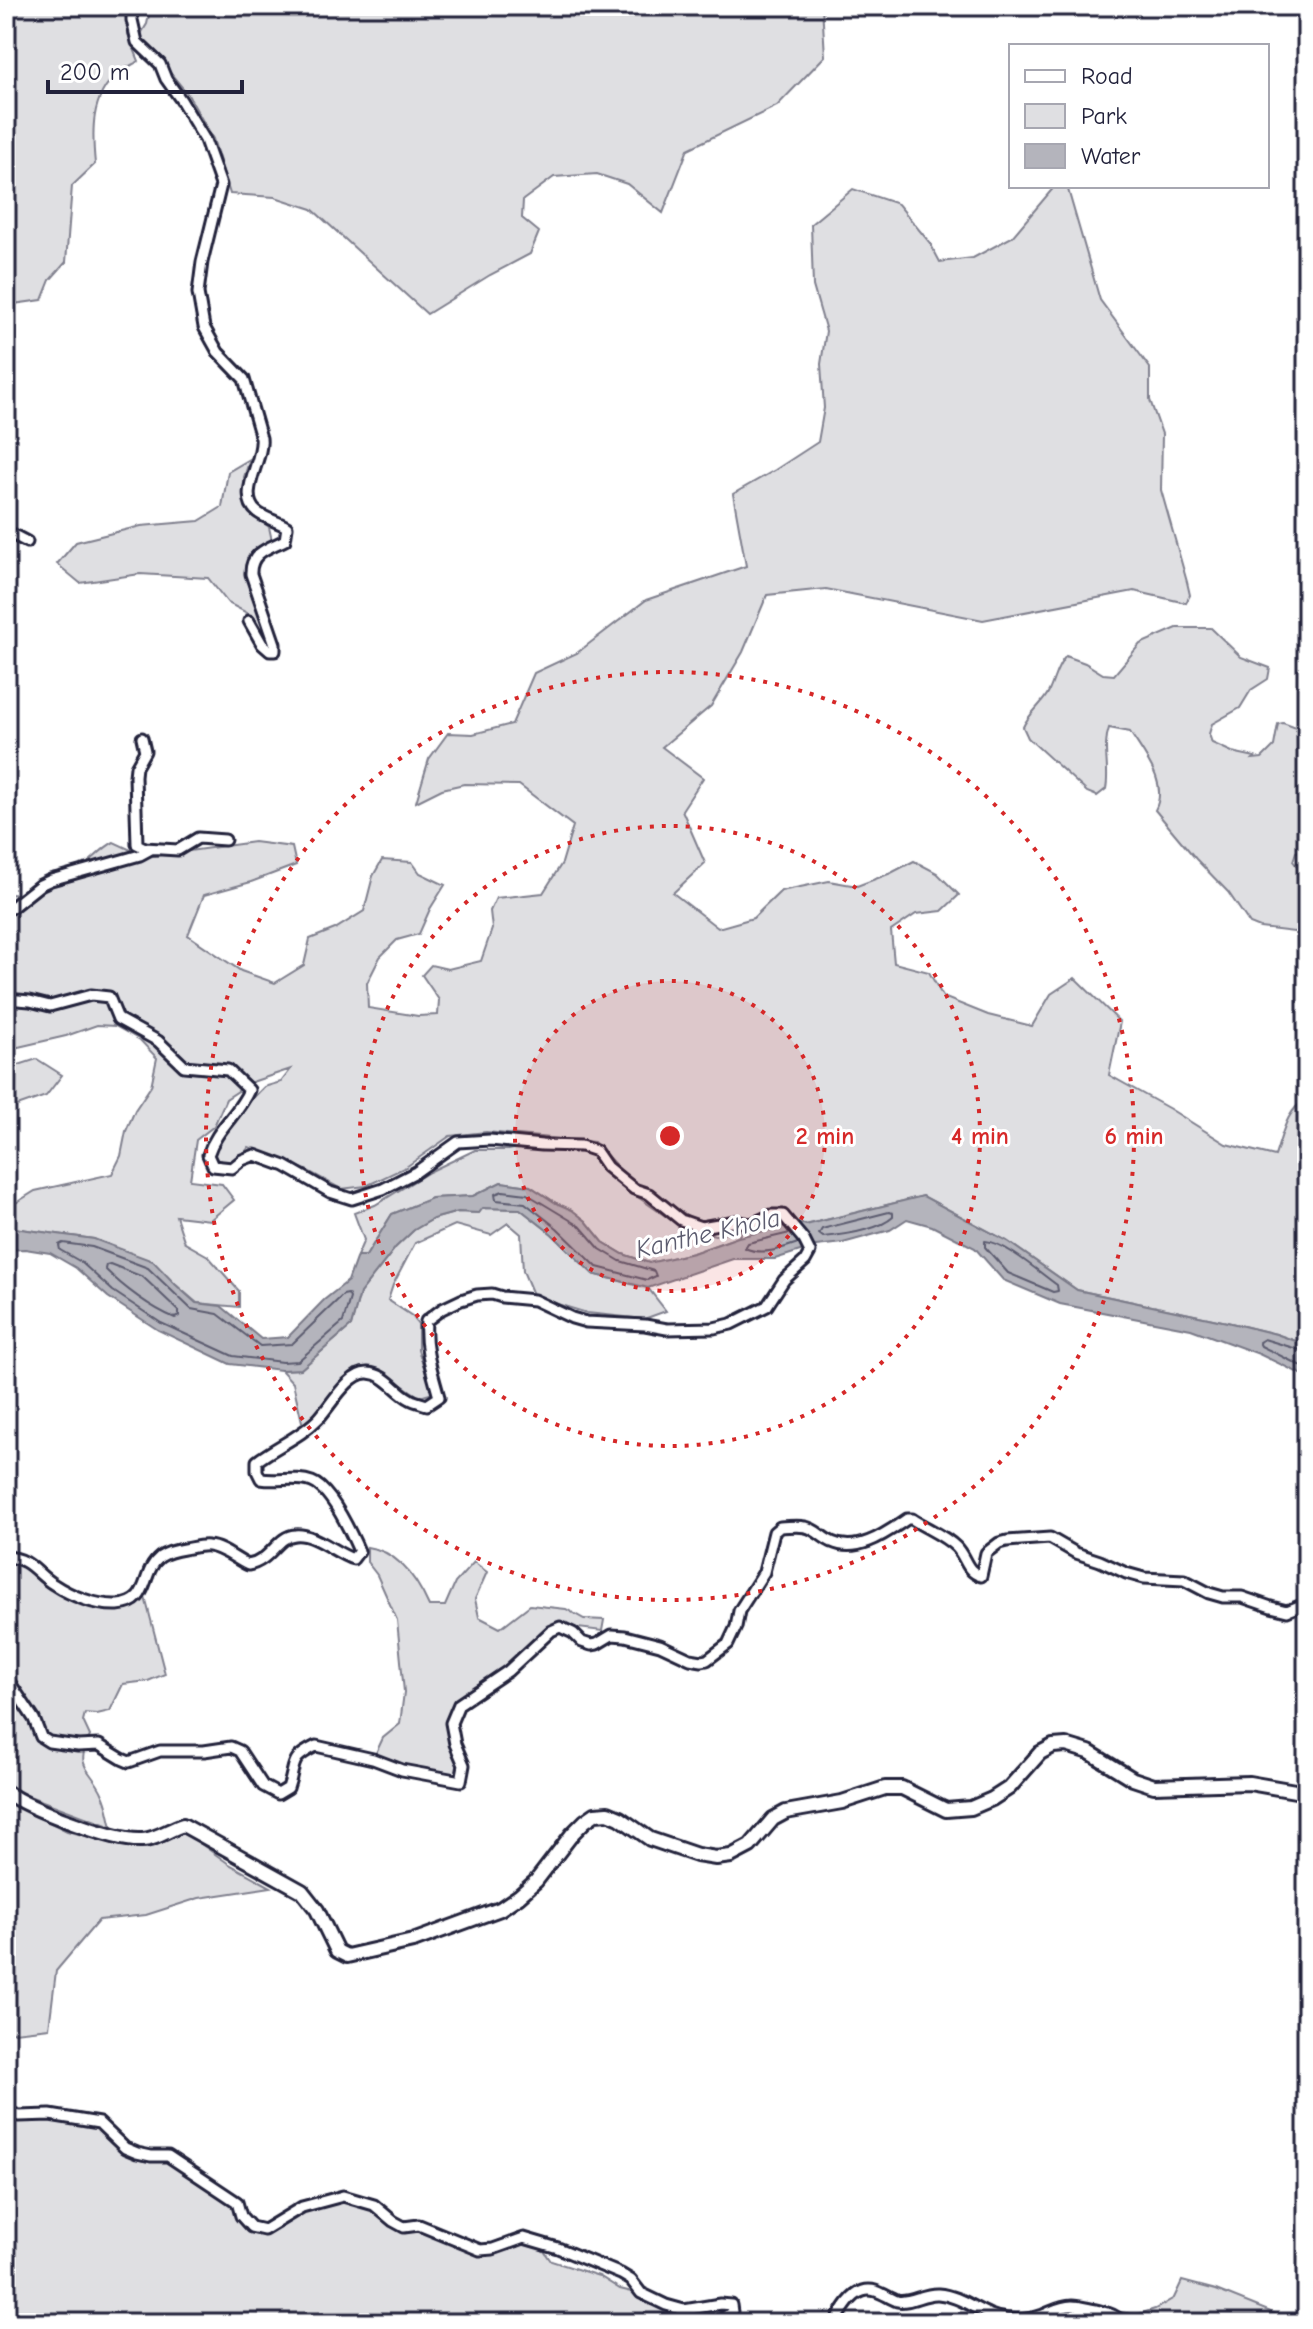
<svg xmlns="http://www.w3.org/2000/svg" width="1313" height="2329" viewBox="0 0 1313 2329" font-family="'Comic Neue',sans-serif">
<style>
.green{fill:#dfdfe2;stroke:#80808e;stroke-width:2}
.water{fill:#b4b4bc;stroke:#7a7a88;stroke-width:2}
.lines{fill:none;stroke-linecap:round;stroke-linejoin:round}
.shore{stroke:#5c5c6f;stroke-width:2}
.minor-casing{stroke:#22223b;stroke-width:15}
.major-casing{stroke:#22223b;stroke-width:18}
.minor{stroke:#fff;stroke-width:9}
.major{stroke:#fff;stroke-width:12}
.ring{fill:none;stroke:#d62828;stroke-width:4;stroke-dasharray:4 8}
.labels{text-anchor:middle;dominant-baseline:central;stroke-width:6;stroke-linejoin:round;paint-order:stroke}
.water-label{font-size:26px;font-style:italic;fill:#5c5c6f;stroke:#fff}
.centre{fill:#d62828;stroke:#fff;stroke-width:4}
.ring-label{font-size:24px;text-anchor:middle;font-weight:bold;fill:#d62828;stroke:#fff;stroke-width:6;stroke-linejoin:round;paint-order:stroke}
</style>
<rect width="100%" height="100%" fill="#fff"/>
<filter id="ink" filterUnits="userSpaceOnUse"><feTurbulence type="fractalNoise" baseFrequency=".0125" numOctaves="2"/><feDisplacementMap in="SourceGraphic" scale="16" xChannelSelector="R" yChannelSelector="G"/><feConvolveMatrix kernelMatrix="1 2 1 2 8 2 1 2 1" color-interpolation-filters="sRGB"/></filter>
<g filter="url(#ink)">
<!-- green -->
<path class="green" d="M 6,6 L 128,6 L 128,34 L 139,61 C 132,65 123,69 117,74 C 90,97 92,133 95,164 L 72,186 L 66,262 L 50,280 L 42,300 L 6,305 Z
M 151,6 L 822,6 L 825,56 L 777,106 L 688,149 L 663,213 L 627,184 L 597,174 L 554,177 L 523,200 L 522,218 L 539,232 L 530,254 L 490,275 L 427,314 L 312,209 L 275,197 L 230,194 L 213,139 L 187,93 L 167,69 L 159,55 L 144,46 L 139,37 L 147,24 Z
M 1055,186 L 1067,186 L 1100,300 L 1150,368 L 1150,400 L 1162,434 L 1161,490 L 1187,582 L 1190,595 L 1186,603 L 1134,591 L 983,620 L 826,589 L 767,595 L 743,652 L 711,706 L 662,747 L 703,778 L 682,810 L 705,863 L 673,893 L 718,928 L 753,918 L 781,891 L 829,881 L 857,886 L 891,873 L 914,861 L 937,873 L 959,895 L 942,911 L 916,914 L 891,931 L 894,963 L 929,972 L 943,997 L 988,1015 L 1032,1026 L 1051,994 L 1075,978 L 1120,1022 L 1109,1075 L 1170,1109 L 1226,1144 L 1275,1156 C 1282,1136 1286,1109 1307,1099 L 1307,1345 L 1276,1334 L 1227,1322 L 1077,1290 L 1007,1241 L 923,1196 L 805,1225 L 799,1223 L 784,1211 L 750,1221 L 699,1223 L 625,1175 L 594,1142 L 486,1132 L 450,1136 L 406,1167 L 366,1186 L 341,1189 L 306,1170 L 249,1147 L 242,1156 L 230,1164 L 213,1160 L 213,1148 L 240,1111 L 264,1087 L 281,1082 L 291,1069 L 252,1082 L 226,1099 L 214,1126 L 196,1140 L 190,1180 L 222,1184 L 234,1200 L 210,1220 L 176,1216 L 185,1243 L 208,1256 L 239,1291 L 239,1307 L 197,1303 L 176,1285 L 94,1239 L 6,1227 L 6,1202 L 14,1204 L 35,1191 L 112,1174 L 121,1156 L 126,1131 L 135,1110 L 151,1086 L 157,1058 L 140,1040 L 115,1026 L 97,1025 L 66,1036 L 14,1048 L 6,1048 L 6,894 C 34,896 27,882 48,874 C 58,870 70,872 79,869 C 90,864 100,849 114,842 L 146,857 L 254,842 L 292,847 L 296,865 L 251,882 L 204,895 L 188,935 L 241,971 L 275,983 L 304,965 L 310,939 L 335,929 L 364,911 L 373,876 L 382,860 L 412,862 L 420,873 L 445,885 L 430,909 L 419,934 L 397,940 L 380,957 L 367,983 L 368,1008 L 418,1016 L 438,1015 L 439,1000 L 422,975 L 431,965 L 448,969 L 481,961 L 492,929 L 490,911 L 496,898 L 543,893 L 562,863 L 573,826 L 519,785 L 464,784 L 442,789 L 416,802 L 429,759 L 448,733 L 473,734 L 512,724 L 534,673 L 577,653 L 646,600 L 746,566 L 733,494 L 775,470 L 818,442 L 824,408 L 821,364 L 826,331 L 813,286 L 811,224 L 853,189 L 898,204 L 930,243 L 940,262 L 973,258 L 1012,237 Z
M 250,459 L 244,477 L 247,509 L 269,527 L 272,541 L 256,550 L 247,564 L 251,589 L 268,642 L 262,639 L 249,614 L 228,603 L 208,578 L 140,574 L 80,583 L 57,564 L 76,542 L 141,526 L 199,521 L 222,507 L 228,472 Z
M 1177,628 L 1211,628 L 1241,657 L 1270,668 L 1268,679 L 1251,690 L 1240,708 L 1212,724 L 1209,734 L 1212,743 L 1232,752 L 1255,757 L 1253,759 L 1262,758 L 1274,746 L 1278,724 L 1283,723 L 1307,732 L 1307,800 L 1302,803 L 1298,812 L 1302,822 L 1307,827 L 1307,849 L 1296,852 L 1293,861 L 1307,879 L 1307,927 L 1294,932 L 1260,928 L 1250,924 L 1228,892 L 1196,859 L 1155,810 C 1169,783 1144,755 1130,732 L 1109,728 C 1102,748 1110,769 1106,789 L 1097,796 L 1087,792 L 1028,738 L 1023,727 C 1029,713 1043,704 1049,691 C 1055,678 1056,667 1066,656 L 1085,663 L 1103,674 L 1114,675 L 1140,644 Z
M 37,1059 L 62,1075 L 46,1096 L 6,1110 L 6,1069 Z
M 517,1148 L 586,1153 L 595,1158 L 616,1182 L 680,1226 L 715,1235 L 743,1230 L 738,1237 L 693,1253 L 649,1263 L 623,1254 L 603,1242 L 586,1221 L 572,1210 L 556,1203 L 530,1186 L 501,1182 L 473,1196 L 432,1198 L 392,1214 L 366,1256 L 357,1256 L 364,1240 L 354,1213 L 375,1205 L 429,1172 L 475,1150 L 509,1150 Z
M 482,1208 L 520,1209 L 552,1234 L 593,1274 L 648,1288 L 666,1311 L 644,1319 L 587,1313 L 534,1297 L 523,1271 L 521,1234 L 508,1223 L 491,1235 L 455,1225 L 415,1243 L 393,1285 L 388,1300 L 412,1316 L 418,1324 L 418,1350 L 433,1393 L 420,1397 L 385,1374 L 367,1368 L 355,1369 L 341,1382 L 318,1412 L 303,1426 L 293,1383 L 281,1370 L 301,1369 L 351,1326 L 360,1293 L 396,1247 L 414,1230 L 433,1219 L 458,1212 L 479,1213 Z
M 367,1547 C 398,1551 417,1579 429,1606 L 445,1606 L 455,1583 L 474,1562 L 487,1572 L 475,1599 L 479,1617 L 500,1628 L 530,1605 L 566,1609 L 584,1619 L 604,1620 L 602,1631 L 554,1625 L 449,1719 L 461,1769 L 455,1774 L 414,1767 L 374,1757 L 383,1738 L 400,1724 L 404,1692 L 397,1620 L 377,1575 L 367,1562 Z
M 6,1563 C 28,1564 32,1576 49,1588 C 64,1600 103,1611 122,1608 C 131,1606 137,1602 145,1597 L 165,1674 L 148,1681 L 123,1684 L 110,1711 L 97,1714 L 85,1713 L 83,1721 L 90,1736 C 73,1770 92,1768 103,1795 C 108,1805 109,1817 112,1827 L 13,1790 L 6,1784 Z
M 6,1800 L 67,1831 L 118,1844 L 147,1846 L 179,1832 L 194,1839 L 229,1864 L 271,1887 L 199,1898 L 146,1915 L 99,1920 L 56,1971 L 49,2028 L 6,2033 Z
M 6,2115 L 100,2127 L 127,2155 L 143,2161 L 170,2161 L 197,2182 L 230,2202 L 237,2216 L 261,2233 L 321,2204 L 341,2200 L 373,2208 L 386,2222 L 403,2232 L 419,2228 L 471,2253 L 484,2254 L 520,2243 L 532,2245 L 544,2251 L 551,2261 L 599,2276 L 620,2289 L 632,2292 L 661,2305 L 727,2309 L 725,2315 L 711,2323 L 6,2323 Z
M 1182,2281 L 1216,2290 L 1298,2323 L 1126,2323 L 1116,2311 L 1136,2315 L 1155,2309 L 1174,2298 Z"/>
<!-- water -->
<path class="water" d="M 501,1182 L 530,1186 L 556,1203 L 572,1210 L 586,1221 L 603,1242 L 623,1254 L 649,1263 L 693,1253 L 738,1237 L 799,1223 L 806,1225 L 923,1196 L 1007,1241 L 1077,1290 L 1227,1322 L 1276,1334 L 1307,1345 L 1307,1377 L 1259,1354 L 1191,1329 L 1060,1304 L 1003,1280 L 975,1248 L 932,1226 L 907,1219 L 890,1230 L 843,1243 L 816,1246 L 775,1259 L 733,1259 L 648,1288 L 593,1274 L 552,1234 L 520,1209 L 483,1208 L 479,1213 L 458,1212 L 433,1219 L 414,1230 L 396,1247 L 360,1293 L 351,1326 L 301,1369 L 281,1370 L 230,1364 L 158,1330 L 108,1297 L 76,1268 L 50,1253 L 25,1249 L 6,1250 L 6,1227 L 94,1239 L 153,1261 L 176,1285 L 196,1303 L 221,1306 L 261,1339 L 288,1337 L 324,1300 L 348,1281 L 357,1256 L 366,1256 L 392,1214 L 432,1198 L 473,1196 Z"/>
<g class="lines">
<!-- shore -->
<path class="shore" d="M 503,1191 L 527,1194 L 580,1226 L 600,1249 L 620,1261 L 654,1271 L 656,1276 L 647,1280 L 597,1267 L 557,1228 L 525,1203 L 496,1200 L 495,1194 Z
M 889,1212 L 893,1213 L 893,1217 C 879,1230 843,1235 823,1237 L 819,1234 L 822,1229 Z
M 790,1233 L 748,1243 L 745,1248 C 761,1256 781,1249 798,1243
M 985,1241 C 1005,1242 1040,1273 1057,1285 L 1058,1291 L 1053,1292 L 1008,1273 L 985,1247 Z
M 63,1243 L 92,1247 L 148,1268 L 191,1309 L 218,1314 L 260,1346 L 292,1344 L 343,1295 L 348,1294 L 350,1298 L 343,1322 L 298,1361 L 282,1362 L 233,1356 L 161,1323 L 113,1291 L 81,1262 L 60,1250 L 59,1245 Z
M 110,1264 L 143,1277 L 179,1311 L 179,1316 L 175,1318 C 151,1308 124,1288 105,1269 L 106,1265 Z
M 1307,1352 L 1264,1339 L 1259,1342 L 1261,1346 L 1307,1369"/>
<defs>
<path id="minor" d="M 132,6 L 132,20 L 137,42 L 160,64 L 166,79 L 181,100 L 205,140 L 221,185 L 202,262 L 198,293 L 204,327 L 218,352 L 244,379 L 261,438 C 264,460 236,495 257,512 C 266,519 277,521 287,527 L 285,540 C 269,548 250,552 251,574 L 275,644 L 275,651 L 270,651 L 262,644 L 249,621
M 6,531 L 27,542
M 142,738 L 145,751 L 136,767 L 135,776 L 137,844 L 145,848 L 178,850 L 198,838 L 225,840
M 6,907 L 11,908 L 40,885 L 51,880 L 140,855 L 151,849
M 6,999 L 30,1001 L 50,1006 L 91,995 L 109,997 L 118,1019 L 158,1041 L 184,1066 L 228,1070 L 249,1090 C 238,1115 216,1129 208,1155 L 213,1166 L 232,1168 L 242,1160 L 255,1155 L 285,1166 L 330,1192 L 352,1199 L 383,1189 L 416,1172 L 458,1142 L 490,1140 L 542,1145 L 581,1146 L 596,1151 L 607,1167 L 634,1189 L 649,1194 L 681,1220 L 701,1227 L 736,1221 L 751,1224 L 771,1215 L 783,1215 L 804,1240 L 810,1252 L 805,1261 L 784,1280 L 767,1306 L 731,1324 L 714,1328 L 667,1329 L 645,1325 L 586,1322 L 572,1318 L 534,1300 L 502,1297 L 492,1294 L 477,1295 L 461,1300 L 442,1309 L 426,1321 C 424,1349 432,1371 439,1397 L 427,1405 C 421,1403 415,1402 410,1399 C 395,1391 386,1374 368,1373 C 349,1372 331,1405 319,1418 C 302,1436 277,1446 257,1461 L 257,1471 L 261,1479 C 278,1482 296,1476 312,1482 C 331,1489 351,1533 359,1551 L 353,1559 C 335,1553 314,1533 295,1535 C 277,1536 271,1561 248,1565 C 235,1559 222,1547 208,1546 C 201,1545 191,1548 184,1549 C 177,1550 166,1553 160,1557 C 140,1573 151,1603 118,1605 C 96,1606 71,1596 53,1584 C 35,1573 31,1558 6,1557
M 6,1677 L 34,1719 L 41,1737 L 49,1742 L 78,1746 L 99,1745 L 122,1759 L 129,1762 L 160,1751 L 204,1751 L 231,1747 L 240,1751 L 263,1786 L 278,1794 L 288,1788 C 297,1762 288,1760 316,1746 L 373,1759 L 402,1770 L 461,1781 L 464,1765 L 455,1744 L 451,1723 L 459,1704 L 508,1671 L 551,1631 L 560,1627 L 573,1633 L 582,1642 L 591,1645 L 597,1644 L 612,1635 L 625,1636 L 660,1645 L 690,1659 L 702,1661 L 707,1660 L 728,1644 L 736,1627 L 739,1611 L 764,1572 L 774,1532 L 780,1527 C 788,1527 797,1525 805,1527 C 815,1528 822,1538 832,1542 C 858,1554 886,1533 907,1519 L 912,1519 C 927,1529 944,1535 956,1547 C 966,1557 966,1572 981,1576 L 986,1553 L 999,1543 L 1007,1541 L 1050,1538 L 1076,1553 L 1100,1561 L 1126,1573 L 1144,1578 L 1184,1580 L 1209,1593 L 1223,1597 L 1242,1597 L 1271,1607 L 1287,1611 L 1307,1603
M 6,2111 L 19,2116 L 50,2115 L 99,2123 L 125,2148 L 137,2153 L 151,2156 L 168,2156 L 237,2202 L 241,2216 L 251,2227 L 264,2230 L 302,2207 L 343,2196 L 374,2205 L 393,2221 L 404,2227 L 419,2225 L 480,2250 L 493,2249 L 524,2238 L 558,2248 L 621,2274 L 631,2280 L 641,2293 L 666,2305 L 684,2310 L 720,2304 L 731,2305 L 732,2312 L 717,2323
M 835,2323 C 841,2313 850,2295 863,2291 C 876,2287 886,2297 897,2301 C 909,2304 924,2293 938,2294 C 964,2296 982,2317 1007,2319 C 1018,2320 1032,2319 1043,2315 C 1053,2311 1061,2306 1072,2306 C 1080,2306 1089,2309 1096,2310 C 1108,2313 1115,2314 1123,2323"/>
<path id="major" d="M 6,1792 C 28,1808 115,1842 142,1840 C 155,1840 170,1829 183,1825 L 302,1891 L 317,1910 L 337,1951 L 347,1956 L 413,1941 L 500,1909 L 519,1896 L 536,1881 L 573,1833 L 585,1821 L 595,1814 L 608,1813 L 620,1818 L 650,1839 L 697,1855 L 716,1858 L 731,1856 L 750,1846 L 773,1819 L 786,1812 L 842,1802 L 885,1788 L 902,1788 L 946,1810 L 971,1808 L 992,1799 L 1009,1788 L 1040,1753 L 1053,1746 L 1066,1745 L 1089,1752 L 1133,1779 L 1154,1786 L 1249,1783 L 1307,1793"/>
</defs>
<!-- minor casing -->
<use href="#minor" class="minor-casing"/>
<!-- major casing -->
<use href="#major" class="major-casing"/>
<!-- minor -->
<use href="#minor" class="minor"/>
<!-- major -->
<use href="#major" class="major"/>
</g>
</g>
<!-- distance rings -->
<circle cx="670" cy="1136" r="155" fill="#d62828" fill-opacity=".12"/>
<g class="ring">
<circle cx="670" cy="1136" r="155"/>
<circle cx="670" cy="1136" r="310"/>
<circle cx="670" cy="1136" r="464"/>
</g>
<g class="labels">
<!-- water labels -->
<g class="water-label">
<text transform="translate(708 1234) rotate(-13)">Kanthe Khola</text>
</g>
</g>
<circle cx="670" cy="1136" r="12" class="centre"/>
<g class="ring-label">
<text x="825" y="1144">2 min</text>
<text x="980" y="1144">4 min</text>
<text x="1134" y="1144">6 min</text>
</g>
<!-- margin -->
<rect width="1313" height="2329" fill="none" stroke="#fff" stroke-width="32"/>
<rect x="16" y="16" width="1281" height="2297" fill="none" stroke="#22223b" stroke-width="3" filter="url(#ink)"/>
<!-- legend -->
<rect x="1009" y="44" width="260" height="144" fill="#ffffff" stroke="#a7a7b1" stroke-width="2"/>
<rect x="1025" y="70" width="40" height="12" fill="#ffffff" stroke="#a7a7b1" stroke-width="2"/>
<text x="1081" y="84" font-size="24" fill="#22223b">Road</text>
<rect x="1025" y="104" width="40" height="24" fill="#dfdfe2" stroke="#a7a7b1" stroke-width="2"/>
<text x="1081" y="124" font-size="24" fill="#22223b">Park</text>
<rect x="1025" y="144" width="40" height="24" fill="#b4b4bc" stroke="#a7a7b1" stroke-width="2"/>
<text x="1081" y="164" font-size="24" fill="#22223b">Water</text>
<!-- scale -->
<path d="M48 80v12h194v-12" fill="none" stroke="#22223b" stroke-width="4"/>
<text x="60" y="80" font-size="24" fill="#22223b" stroke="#ffffff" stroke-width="6" paint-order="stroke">200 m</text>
</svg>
